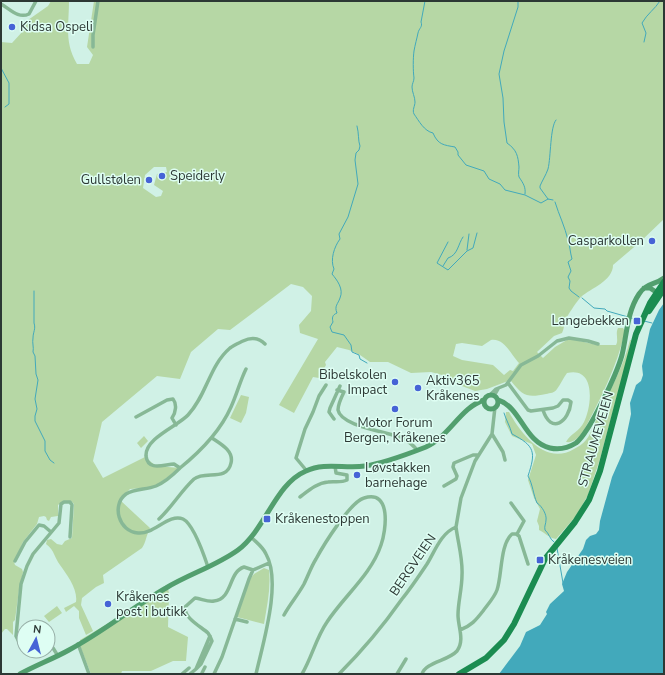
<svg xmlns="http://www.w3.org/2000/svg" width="665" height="675" viewBox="0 0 665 675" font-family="'Nunito Sans',sans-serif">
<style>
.green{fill:#b6d7a5;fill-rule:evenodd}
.water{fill:#42a9bb}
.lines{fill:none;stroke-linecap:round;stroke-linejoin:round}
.stream{stroke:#42a9bb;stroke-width:1}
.minor{stroke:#87b896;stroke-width:3.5}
.secondary{stroke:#529f6e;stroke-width:5}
.primary{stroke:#1b8c51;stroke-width:6}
.poi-dot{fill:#4663d6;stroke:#defef3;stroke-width:1.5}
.labels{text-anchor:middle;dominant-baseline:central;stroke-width:3;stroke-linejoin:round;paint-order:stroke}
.poi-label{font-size:13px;fill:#2c3834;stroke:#defef3;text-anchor:start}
.street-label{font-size:13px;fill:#2c3834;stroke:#defef3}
</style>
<rect width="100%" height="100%" fill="#d0f1e6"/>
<!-- green -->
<path class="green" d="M 51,1 L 69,1 C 69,25 64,42 77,64 L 89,64 L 93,55 L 87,47 L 94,1 L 664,1 L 664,219 L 640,242 L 613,265 C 613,281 591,288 581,297 C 577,301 567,316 565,321 C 564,325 564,329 562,333 L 554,336 L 537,352 L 543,358 L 555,347 L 567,340 L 575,340 L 597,345 L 616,345 C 619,340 615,334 618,328 L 623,328 L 625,331 C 617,367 600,400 583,432 C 578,438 574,443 566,442 C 570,434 580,431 584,422 C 592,406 596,366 567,373 C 563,378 561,384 557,389 C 555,393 550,393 546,394 C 527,398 523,396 511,381 L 508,381 L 487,389 L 475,391 L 449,381 L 442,375 L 431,372 L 411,373 L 388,362 L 370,362 L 360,355 L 349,350 L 337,347 L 325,362 L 326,365 L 319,378 L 313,377 L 294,413 L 279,405 L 318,339 L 300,333 L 299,325 L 311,311 L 312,296 L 303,287 L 291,284 L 230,330 L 218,329 L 191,352 L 180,379 L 157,376 L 102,422 L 93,461 L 103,478 L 145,457 L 156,466 L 180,468 L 154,487 L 130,489 L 120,500 L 150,528 C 146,536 146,542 142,548 L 103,575 L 104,583 L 96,587 L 82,598 L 81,605 L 93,631 L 86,635 L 79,618 L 79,611 L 74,606 L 66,612 L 64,608 L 76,602 C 78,589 67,575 60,565 C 54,557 55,551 46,544 L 47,540 L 51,539 L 57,544 L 62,545 L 65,541 L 72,538 L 74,504 L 71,501 L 64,501 L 58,505 L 58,516 L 51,517 L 49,521 L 47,520 L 46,517 L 44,516 L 39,517 L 37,524 L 23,542 L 14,562 L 15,565 L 22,569 L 23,572 L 19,590 L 15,620 L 13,622 L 13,635 L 7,629 L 5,629 L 1,634 L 1,42 L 12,43 L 23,31 L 28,20 L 48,6 ZM 154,167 L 166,167 L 167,172 L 157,174 L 154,185 L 163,191 L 161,196 L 156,197 L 143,188 L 145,175 ZM 491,340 C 504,338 510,353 518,362 L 519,363 L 513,371 L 510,370 L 504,375 L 493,365 L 462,360 L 453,356 L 456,344 L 462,343 L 482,346 Z
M 630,340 L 631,340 L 628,356 L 600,459 L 588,495 L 576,516 L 556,539 C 547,537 546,533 539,530 L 539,526 L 537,521 L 540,509 L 534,498 L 528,480 L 536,455 L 532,444 L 512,436 L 505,422 L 506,412 L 509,412 C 521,434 546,466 574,449 C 578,447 583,444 586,440 C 592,433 597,416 602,407 C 613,385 624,364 630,340 Z
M 241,395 L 249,397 L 246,413 L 241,423 L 230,418 Z
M 144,436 L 148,441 L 141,448 L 137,443 Z
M 264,568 L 269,570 C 271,588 267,606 264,624 L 237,617 L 250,579 L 254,574 Z
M 168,588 L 169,594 L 168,627 L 188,637 L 186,661 L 173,661 L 151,671 L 122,671 L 121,674 L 91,674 L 80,646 L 80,640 Z
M 57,606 L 62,613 L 49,622 L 44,616 Z"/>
<!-- water -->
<path class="water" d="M 664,303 L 664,674 L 499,674 L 520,646 L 526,632 L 540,625 L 547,614 L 546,612 L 550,604 L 564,591 L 562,584 L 567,572 L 583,549 L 586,540 L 590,536 L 596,534 L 599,530 L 600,521 L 612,477 L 623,452 L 631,414 L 630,403 L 636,385 L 641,381 L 643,375 L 642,366 L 650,329 L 659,310 Z"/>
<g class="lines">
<!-- stream -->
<path class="stream" d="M 425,1 L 421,22 C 423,27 419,28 418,33 C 417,38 415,45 414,51 C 413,58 413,71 414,78 C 414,81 412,84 412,87 C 412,92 415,97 415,102 C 415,106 412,110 414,114 C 419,121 424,131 433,133 C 438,145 444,145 455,147 L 458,152 L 458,155 L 466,165 L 484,171 L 489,179 L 500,184 L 505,190 L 525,195 L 541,203 L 548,199 L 553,200
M 518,1 L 518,7 L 504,51 L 499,74 L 503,98 L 504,122 L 507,143 C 517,150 518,156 519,167 C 519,170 518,174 519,177 C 523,183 526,187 525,194
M 644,42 L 646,33 L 642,23 C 647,14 655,9 660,1
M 1,68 L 9,83 L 9,104 L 5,107
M 357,126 C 359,133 358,141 360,146 L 359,150 L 356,153 L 355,160 L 358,184 L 348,217 L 339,234 L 340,239 C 334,247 330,260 334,269 L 332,274 C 337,280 344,289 340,298 C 338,304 334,306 337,313 C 332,315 332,318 333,322 L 330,327 L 332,332 L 344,335 L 351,345 L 352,352 L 359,355 L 360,359 L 367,363
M 548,199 L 540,188 L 540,186 C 542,181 546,175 548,169 C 551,157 550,127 556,120
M 555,202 C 559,215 565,227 568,240 C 570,246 570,252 572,259 L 568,262 L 571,271 L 568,277 L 570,281 L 569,288 L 571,291 L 579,297
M 448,242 L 437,263 L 448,270 L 467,251 L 473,248 L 477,233
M 467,250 L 469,234
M 443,266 L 448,258 C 458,255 458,244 463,237
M 34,291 L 34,323 C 36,329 33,332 33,338 C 32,343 34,347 33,352 L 35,356 L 36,374 L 38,380 L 35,399 L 37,409 L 35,416 L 35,421 L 45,441 L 45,451 L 50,460 L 54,463
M 582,298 L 594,308 L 605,309 L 607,311 L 628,317
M 631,318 L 639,320
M 644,321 L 652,323
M 504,413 C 506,420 510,426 512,434 C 535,446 536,452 528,476 C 533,485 533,494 537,503 C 542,506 547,515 546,520 C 546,524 544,526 545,530 C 549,533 550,540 554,542
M 557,548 L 563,583"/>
<!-- minor -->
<path class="minor" d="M 1,4 C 10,9 18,19 29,14 L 36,1
M 93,47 L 93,35 L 98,1
M 508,383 L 528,410 L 531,411 L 553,408 L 558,406 L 563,400 L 568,400 L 571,402 C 569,422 551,435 543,410
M 337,390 L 344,392 C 341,398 338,404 338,410 C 341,427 391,432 405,439 C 409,442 414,446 417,450
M 490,395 L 496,389 L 506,385 L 521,365 L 538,356 L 557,341 L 569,338 L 588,341 L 598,344
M 494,396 L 498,389
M 136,417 L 167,400 L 173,399 C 177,404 176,412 172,418 L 176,425
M 334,419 L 329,412 L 330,408 L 340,386
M 492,434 L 503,452 L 505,460
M 180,468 C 201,451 220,432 231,407 C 237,394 240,381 246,369
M 306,470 L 296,458 L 305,429 L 313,412 L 319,396 L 326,385
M 444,486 L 456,479 L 457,476 L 453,467 L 454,463 L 473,455 L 478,455
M 300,497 C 308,491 317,483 328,482 C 334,481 341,483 347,480 L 347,475 L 336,473 L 335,466
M 511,503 L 524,521 L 517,534
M 159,519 C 172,507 181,491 194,479 C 205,470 227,482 231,463 C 234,451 221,444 212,438
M 252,538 C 257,543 263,547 266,554 C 282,582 263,643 256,674
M 15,561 L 25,542 L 39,525 L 44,526 L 51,532
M 208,567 C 204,555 193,524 183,519 C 169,513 153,535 138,533 C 119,532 111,505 126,494 C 135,488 146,490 156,486 C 165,482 173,475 180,468 L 174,464 C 165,464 148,472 146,456 C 145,438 178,426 188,415 C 207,395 209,366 230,348 C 234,345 239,343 243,341 C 251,337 259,338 265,344
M 284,615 C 290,604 298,595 304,584 C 308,576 311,567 316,559 C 323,546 350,502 364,498 C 392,489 386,531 381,545 C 371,575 344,596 327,622 C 316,638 312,657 302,674
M 235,619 L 247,622
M 460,630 C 471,626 476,620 483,611 C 488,604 494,598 497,590 C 502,576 500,544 512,534 L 516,534 L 519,536 L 528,564
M 210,636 L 196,669 L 201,664 L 212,641 C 211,638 210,636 208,633 C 200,626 184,618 185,607 L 195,598 C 202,599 208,602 214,601 C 233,599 228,572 244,567 L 253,570
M 78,644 L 89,674
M 48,645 L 53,648 L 58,656
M 24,646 L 19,642 L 16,636 L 21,584 L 27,566 L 33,554 L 59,523 L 61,504 L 64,502 L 70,502 L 72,505 L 70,537
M 182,674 L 189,668
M 190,674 L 196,669
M 202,674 L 202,673 L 205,667
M 214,674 L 222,657 L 249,579 L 253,570 L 269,563
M 339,674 C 362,651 383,626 402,599 C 411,588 419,576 427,564 C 435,551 441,533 456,527
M 397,674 L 406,659
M 422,674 C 426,662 448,661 457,651 C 465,640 458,627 458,615 C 458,602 462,589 462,575 C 463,559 458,543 456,527 L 461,498 L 475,461 L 492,434 L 495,407"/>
<!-- secondary -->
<path class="secondary" d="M 644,288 L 650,288 L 656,292 L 660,291
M484 402a7 7 0 1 1 14 0a7 7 0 1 1-14 0Z
M 498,400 C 521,407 524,442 550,448 C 559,450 568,448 576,443 C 590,432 617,373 622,355 C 627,334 627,312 639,294 C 646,283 655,285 664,278
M 20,674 C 36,665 53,659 69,650 C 103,632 133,607 166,588 C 189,574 216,566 238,550 C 266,529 275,484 306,471 C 325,462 345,469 365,466 C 385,463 408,454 426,447 C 449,437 461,407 484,400"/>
<!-- primary -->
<path class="primary" d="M 649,311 L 664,289
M 459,674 L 486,658 L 504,640 L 514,624 L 545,559 L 575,522 L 589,500 L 600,471 L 636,334 L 650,303 L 664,282"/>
</g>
<!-- markers -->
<g class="poi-dot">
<circle cx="12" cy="27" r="4"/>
<circle cx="162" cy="176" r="4"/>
<circle cx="149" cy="180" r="4"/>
<circle cx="652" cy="241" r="4"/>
<rect x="633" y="317" width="8" height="8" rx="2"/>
<circle cx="395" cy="382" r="4"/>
<circle cx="418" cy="388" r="4"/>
<circle cx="395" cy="409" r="4"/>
<circle cx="357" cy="475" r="4"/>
<rect x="263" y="515" width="8" height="8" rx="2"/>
<rect x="536" y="556" width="8" height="8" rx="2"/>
<circle cx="108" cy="604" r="4"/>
</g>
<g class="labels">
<!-- poi labels -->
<g class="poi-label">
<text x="20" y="27">Kidsa Ospeli</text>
<text x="170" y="176">Speiderly</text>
<text x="141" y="180" text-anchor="end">Gullstølen</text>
<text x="644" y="241" text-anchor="end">Casparkollen</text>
<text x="629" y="321" text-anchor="end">Langebekken</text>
<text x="387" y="375" text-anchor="end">Bibelskolen<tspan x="387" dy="15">Impact</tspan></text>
<text x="426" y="381">Aktiv365<tspan x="426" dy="15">Kråkenes</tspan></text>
<text x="395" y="423" text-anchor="middle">Motor Forum<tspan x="395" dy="15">Bergen, Kråkenes</tspan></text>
<text x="365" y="468">Løvstakken<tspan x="365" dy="15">barnehage</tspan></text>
<text x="275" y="519">Kråkenestoppen</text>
<text x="548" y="560">Kråkenesveien</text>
<text x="116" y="597">Kråkenes<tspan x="116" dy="15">post i butikk</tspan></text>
</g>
<!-- street labels -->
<g class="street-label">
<text transform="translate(596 439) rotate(-74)">STRAUMEVEIEN</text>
<text transform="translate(413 565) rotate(-56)">BERGVEIEN</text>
</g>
</g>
<!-- border -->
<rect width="665" height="675" fill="none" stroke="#2c3834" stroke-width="4"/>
<!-- north arrow -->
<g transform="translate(36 639) rotate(7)"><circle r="19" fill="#defef3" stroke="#97afa7"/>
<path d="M0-3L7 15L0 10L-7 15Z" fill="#4663d6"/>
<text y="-6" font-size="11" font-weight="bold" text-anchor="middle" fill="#2c3834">N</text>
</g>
</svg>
